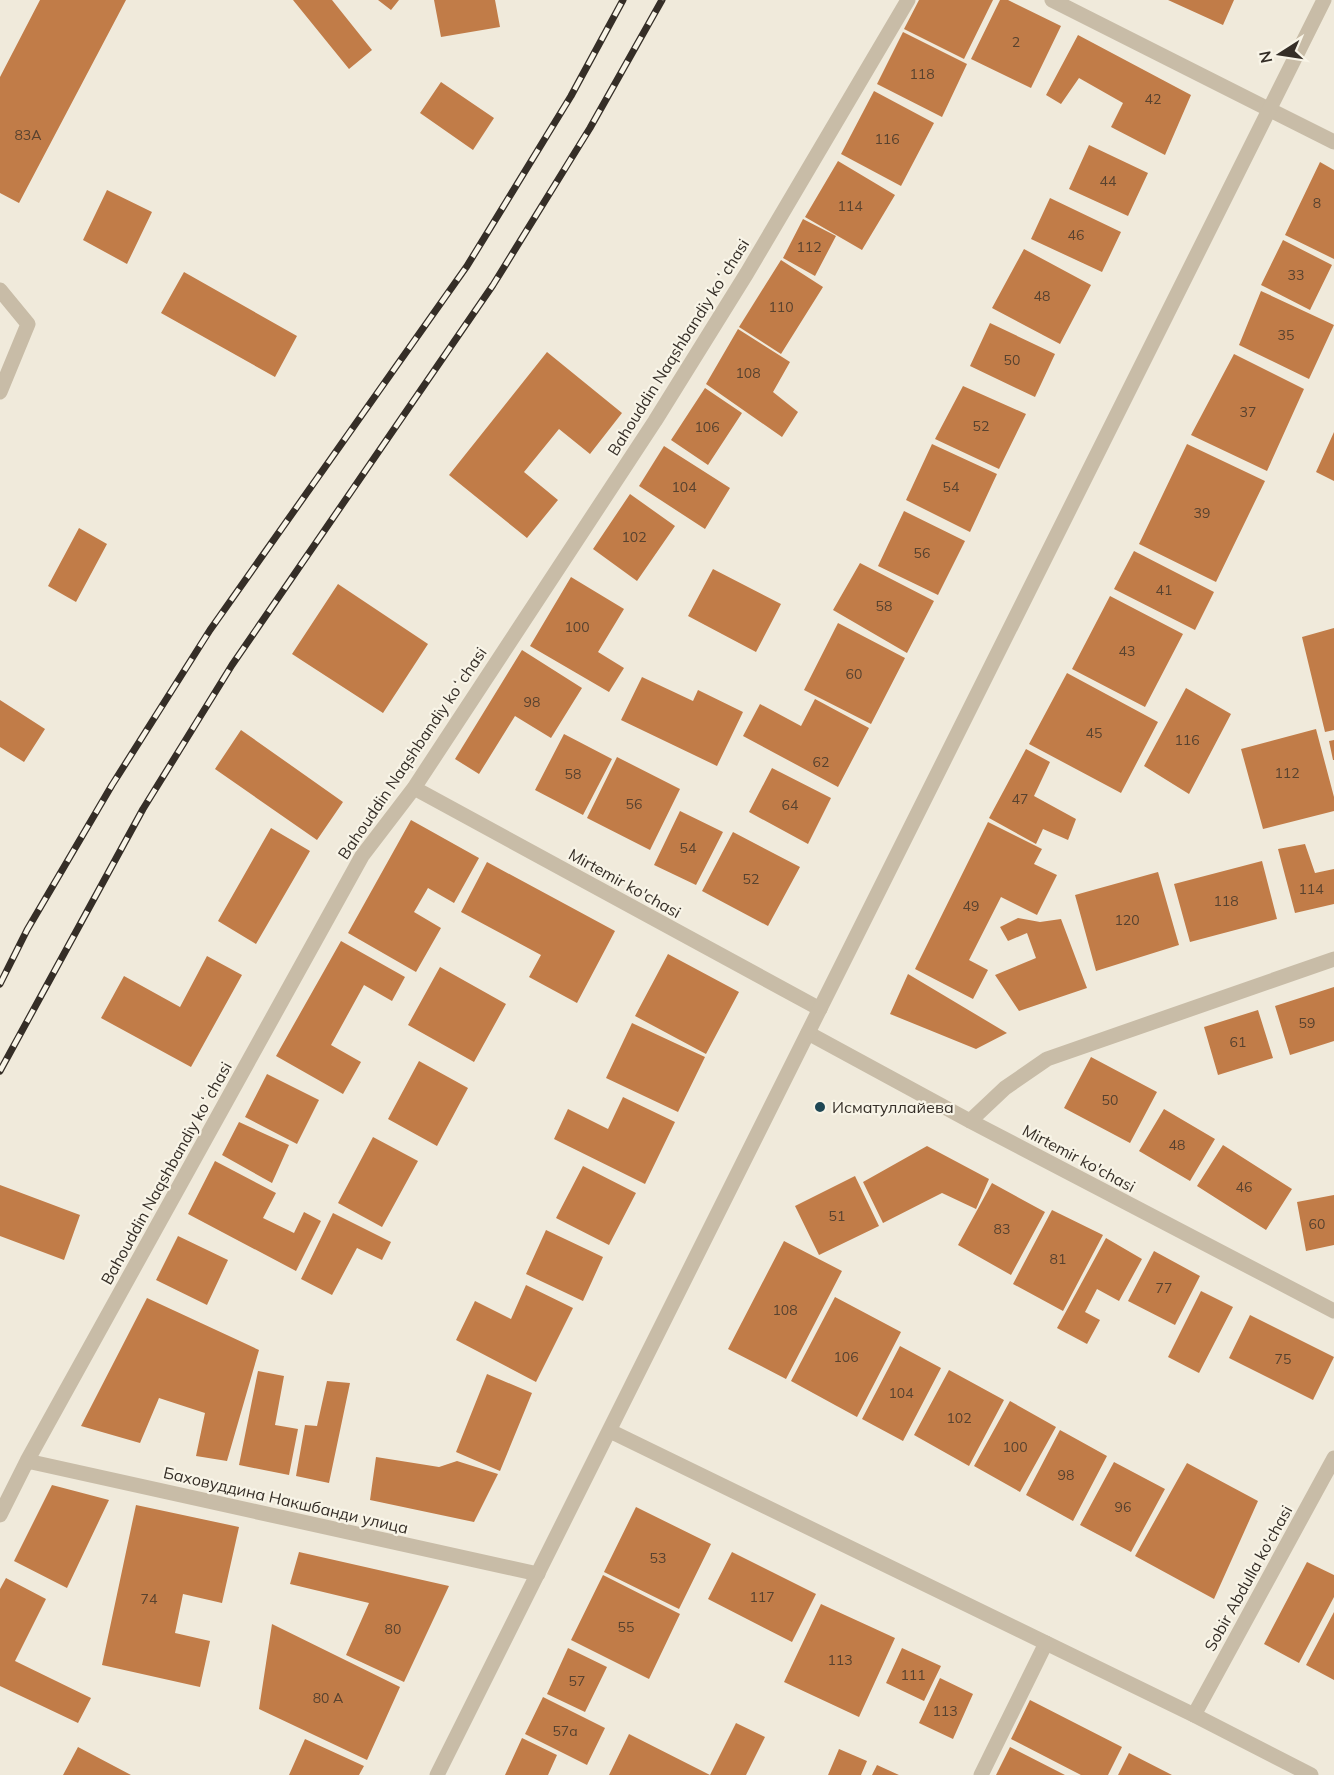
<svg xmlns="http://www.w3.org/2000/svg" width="1334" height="1775" viewBox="0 0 1334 1775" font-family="Mulish,sans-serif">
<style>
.building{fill:#c17c48}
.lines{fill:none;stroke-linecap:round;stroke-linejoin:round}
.service{stroke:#c8bca7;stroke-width:15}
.minor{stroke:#c8bca7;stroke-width:15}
.tertiary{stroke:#c8bca7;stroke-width:15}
.rail-casing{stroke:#352e27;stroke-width:7}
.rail{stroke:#f8f4e7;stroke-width:4.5;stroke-dasharray:14;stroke-linecap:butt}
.poi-dot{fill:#1f4754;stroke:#f8f4e7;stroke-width:2}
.labels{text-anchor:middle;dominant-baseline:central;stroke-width:4.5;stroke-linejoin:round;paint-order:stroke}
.number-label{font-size:14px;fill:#58422f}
.street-label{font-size:16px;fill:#352e27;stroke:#f8f4e7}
.poi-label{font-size:16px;fill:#352e27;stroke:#f8f4e7;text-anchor:start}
</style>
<rect width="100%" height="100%" fill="#f0eadb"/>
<!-- building -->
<path class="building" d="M 40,0 L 126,0 L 19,203 L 0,193 L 0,77 Z
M 293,0 L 332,0 L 372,50 L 349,69 Z
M 378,0 L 399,0 L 391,10 Z
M 434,0 L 495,0 L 500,27 L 441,37 Z
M 919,0 L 993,0 L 964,59 L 904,29 Z
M 1000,0 L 1008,0 L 1061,26 L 1031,88 L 971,59 Z
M 1168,0 L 1234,0 L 1223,25 Z
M 903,32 L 967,64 L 942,117 L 877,84 Z
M 1078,35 L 1191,95 L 1165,155 L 1111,127 L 1123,103 L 1079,78 L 1061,104 L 1046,95 Z
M 441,82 L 494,118 L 473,150 L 420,113 Z
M 874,91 L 934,123 L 901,186 L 841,154 Z
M 1089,145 L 1148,173 L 1128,216 L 1069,189 Z
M 838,161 L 895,195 L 862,250 L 805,217 Z
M 1320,162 L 1334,170 L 1334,259 L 1285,235 Z
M 107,190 L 152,212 L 127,264 L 83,240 Z
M 1050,198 L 1121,232 L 1102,272 L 1031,239 Z
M 803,219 L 836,236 L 815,276 L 783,258 Z
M 1283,240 L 1332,265 L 1310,310 L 1261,285 Z
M 1024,249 L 1091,285 L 1060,344 L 992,308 Z
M 781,260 L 823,287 L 781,354 L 739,327 Z
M 184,272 L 297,336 L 275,377 L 161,313 Z
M 1261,291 L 1334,325 L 1309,379 L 1239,345 Z
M 990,323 L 1055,354 L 1035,397 L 970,366 Z
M 738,329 L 790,362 L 773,392 L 798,412 L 782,437 L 706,384 Z
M 547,352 L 622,413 L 590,454 L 559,429 L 524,472 L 558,500 L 527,538 L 449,475 Z
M 1234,354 L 1304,389 L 1267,471 L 1191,435 Z
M 963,386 L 1026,414 L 999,469 L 935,439 Z
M 705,388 L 742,413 L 708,465 L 671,440 Z
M 1334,432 L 1334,481 L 1316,472 Z
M 932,444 L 997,474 L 970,532 L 906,500 Z
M 1187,444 L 1265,481 L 1216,582 L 1139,544 Z
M 664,446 L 730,488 L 705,529 L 639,486 Z
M 630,494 L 675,526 L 637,581 L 593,549 Z
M 904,511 L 965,541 L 938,595 L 878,566 Z
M 79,528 L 107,544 L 76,602 L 48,586 Z
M 1134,551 L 1214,592 L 1195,630 L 1114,589 Z
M 860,563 L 934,601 L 907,653 L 833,610 Z
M 713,569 L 781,604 L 756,652 L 688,616 Z
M 571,577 L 624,609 L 598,652 L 624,668 L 609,692 L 530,646 Z
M 338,584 L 428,644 L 383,713 L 292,654 Z
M 1110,596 L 1183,634 L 1145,707 L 1072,669 Z
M 838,623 L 905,658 L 871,724 L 804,690 Z
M 1334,628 L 1334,730 L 1325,732 L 1302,637 Z
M 522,650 L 582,688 L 551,738 L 515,716 L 479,774 L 455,759 Z
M 1067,673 L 1158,722 L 1121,793 L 1029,744 Z
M 642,677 L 693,701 L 698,690 L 743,712 L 717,766 L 621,720 Z
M 1186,688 L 1231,714 L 1189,794 L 1144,766 Z
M 815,699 L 869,728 L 838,787 L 743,736 L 760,704 L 801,726 Z
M 0,700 L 45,729 L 24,762 L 0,747 Z
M 1316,729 L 1334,797 L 1334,811 L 1263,829 L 1241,749 Z
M 241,730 L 343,802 L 317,840 L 215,769 Z
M 564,734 L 612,759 L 583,815 L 535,790 Z
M 1334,740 L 1334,760 L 1333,760 L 1329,741 Z
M 1026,749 L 1050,762 L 1034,796 L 1076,819 L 1068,840 L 1043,829 L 1036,844 L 989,818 Z
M 617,757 L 680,789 L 650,850 L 587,818 Z
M 772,768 L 831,798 L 808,844 L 749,812 Z
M 680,811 L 723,832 L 696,885 L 654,865 Z
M 411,820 L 479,858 L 454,903 L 428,888 L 414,912 L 441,928 L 416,972 L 348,933 Z
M 988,822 L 1042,849 L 1034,864 L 1057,875 L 1037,915 L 1001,897 L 969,960 L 988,970 L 973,999 L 915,969 Z
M 271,828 L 310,851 L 256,944 L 218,921 Z
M 733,832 L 800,867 L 768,926 L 702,891 Z
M 1305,844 L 1315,873 L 1334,869 L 1334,904 L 1295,913 L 1278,849 Z
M 1262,861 L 1277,919 L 1190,942 L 1174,884 Z
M 487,862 L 615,931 L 577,1003 L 529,977 L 541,955 L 461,912 Z
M 1158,872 L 1179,945 L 1096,971 L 1075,895 Z
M 1018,918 L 1040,922 L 1061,919 L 1087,988 L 1019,1011 L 995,975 L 1036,958 L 1027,933 L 1008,941 L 1000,927 Z
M 341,941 L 405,977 L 392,1001 L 364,985 L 331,1045 L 361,1062 L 343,1094 L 276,1056 Z
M 668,954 L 739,992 L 706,1054 L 635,1016 Z
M 207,956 L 242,975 L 191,1067 L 101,1018 L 124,976 L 180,1007 Z
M 440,967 L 506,1004 L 474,1062 L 408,1025 Z
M 908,974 L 1007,1033 L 976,1049 L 890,1014 Z
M 1334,987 L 1334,1041 L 1290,1055 L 1275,1006 Z
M 1258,1010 L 1273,1058 L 1218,1075 L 1204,1027 Z
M 632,1023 L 705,1057 L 678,1112 L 606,1078 Z
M 1091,1057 L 1157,1092 L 1130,1143 L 1064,1108 Z
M 419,1061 L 468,1088 L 437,1146 L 388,1119 Z
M 267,1074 L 319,1100 L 297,1144 L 245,1117 Z
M 623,1097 L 675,1122 L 645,1184 L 554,1139 L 568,1109 L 608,1129 Z
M 1164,1109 L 1215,1139 L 1190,1181 L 1139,1151 Z
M 239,1122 L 289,1145 L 272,1183 L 222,1155 Z
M 373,1137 L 418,1161 L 382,1227 L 338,1203 Z
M 1223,1145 L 1292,1189 L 1266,1230 L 1197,1186 Z
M 927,1146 L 989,1179 L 976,1209 L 942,1193 L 883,1223 L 863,1182 Z
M 215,1161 L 276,1193 L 263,1218 L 294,1233 L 304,1212 L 321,1221 L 296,1271 L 188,1214 Z
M 583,1166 L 636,1193 L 609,1245 L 556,1218 Z
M 855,1176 L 879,1226 L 819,1255 L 795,1206 Z
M 992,1183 L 1045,1212 L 1011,1275 L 958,1245 Z
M 0,1185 L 80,1215 L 64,1260 L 0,1236 Z
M 1334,1195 L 1334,1245 L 1306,1251 L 1297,1202 Z
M 1052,1210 L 1103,1235 L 1063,1311 L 1013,1284 Z
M 333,1213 L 391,1242 L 382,1260 L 357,1248 L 332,1295 L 301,1279 Z
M 546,1230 L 603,1257 L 583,1301 L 526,1274 Z
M 178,1236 L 228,1260 L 207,1305 L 156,1280 Z
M 1106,1238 L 1142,1259 L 1119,1301 L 1097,1289 L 1085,1312 L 1100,1320 L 1087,1344 L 1057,1328 Z
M 784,1241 L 842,1271 L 786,1379 L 728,1349 Z
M 1154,1251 L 1200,1276 L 1175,1325 L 1128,1301 Z
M 526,1285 L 573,1308 L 536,1382 L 456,1340 L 475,1301 L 511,1319 Z
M 1201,1291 L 1233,1307 L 1199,1373 L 1168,1357 Z
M 835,1297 L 901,1332 L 857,1417 L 791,1381 Z
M 147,1298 L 259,1350 L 227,1461 L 196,1456 L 205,1413 L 159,1398 L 140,1443 L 81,1426 Z
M 1250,1315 L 1334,1357 L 1313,1400 L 1229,1358 Z
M 900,1346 L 941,1368 L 903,1441 L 862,1419 Z
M 949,1370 L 1004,1400 L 969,1466 L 914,1435 Z
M 258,1371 L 284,1376 L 275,1425 L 298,1429 L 289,1475 L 239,1465 Z
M 487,1374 L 532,1393 L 500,1471 L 456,1452 Z
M 327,1381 L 350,1383 L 329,1483 L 296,1476 L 305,1425 L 317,1426 Z
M 1010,1401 L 1056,1427 L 1020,1492 L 974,1466 Z
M 1060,1430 L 1107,1456 L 1073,1521 L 1026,1495 Z
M 376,1457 L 439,1467 L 457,1461 L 498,1474 L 474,1522 L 370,1500 Z
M 1114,1462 L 1165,1489 L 1131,1552 L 1080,1525 Z
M 1187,1463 L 1258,1501 L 1214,1599 L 1135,1556 Z
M 52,1485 L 109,1500 L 67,1588 L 14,1561 Z
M 136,1505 L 239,1527 L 222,1603 L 183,1594 L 175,1633 L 210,1641 L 200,1687 L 102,1665 Z
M 636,1507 L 711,1544 L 679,1609 L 604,1572 Z
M 299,1552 L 449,1586 L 404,1682 L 346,1655 L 369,1603 L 290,1584 Z
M 732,1552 L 816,1594 L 792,1642 L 708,1599 Z
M 1307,1562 L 1334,1575 L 1334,1597 L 1299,1663 L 1264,1644 Z
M 603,1575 L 680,1614 L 649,1679 L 571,1640 Z
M 6,1578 L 46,1599 L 15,1661 L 91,1698 L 78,1723 L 0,1686 L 0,1589 Z
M 821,1604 L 895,1638 L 859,1717 L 784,1682 Z
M 1334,1612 L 1334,1680 L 1306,1665 Z
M 272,1624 L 400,1687 L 367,1760 L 259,1709 Z
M 568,1648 L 607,1667 L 585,1712 L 547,1694 Z
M 902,1648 L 941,1666 L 924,1701 L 886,1683 Z
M 940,1678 L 973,1694 L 953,1739 L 919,1723 Z
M 543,1697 L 605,1728 L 587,1765 L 525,1734 Z
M 1030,1700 L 1122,1747 L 1108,1775 L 1081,1775 L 1011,1739 Z
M 736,1723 L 765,1737 L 746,1775 L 710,1775 Z
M 629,1734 L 710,1775 L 609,1775 Z
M 522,1738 L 557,1755 L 548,1775 L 505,1775 Z
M 305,1739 L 364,1766 L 359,1775 L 289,1775 Z
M 78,1747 L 131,1775 L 63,1775 Z
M 1010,1747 L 1065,1775 L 996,1775 Z
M 839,1749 L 867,1761 L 861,1775 L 828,1775 Z
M 1129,1753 L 1172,1775 L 1118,1775 Z
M 877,1765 L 899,1775 L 872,1775 Z"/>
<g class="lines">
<!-- service -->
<path class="service" d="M 0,290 L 28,324 L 0,392"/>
<!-- minor -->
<path class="minor" d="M 1052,0 L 1334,142
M 414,788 L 820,1009
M 808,1033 L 970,1121 L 1334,1311
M 970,1121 L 1005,1088 L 1047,1059 L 1334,959
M 27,1461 L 538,1574
M 0,1515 L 27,1461 L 362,856 L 414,788 L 655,421 L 747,273 L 908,0
M 1194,1715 L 1334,1458
M 981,1775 L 1046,1643"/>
<!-- tertiary -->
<path class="tertiary" d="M 610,1431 L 1194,1715 L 1311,1775
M 437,1775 L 1324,0"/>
<defs>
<path id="rail" d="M 0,984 L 27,930 L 112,785 L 210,630 L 467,266 L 571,96 L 623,0
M 0,1071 L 143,809 L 232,665 L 493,285 L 590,128 L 662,0"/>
</defs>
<!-- rail casing -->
<use href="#rail" class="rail-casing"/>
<!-- rail -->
<use href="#rail" class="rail"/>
</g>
<!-- markers -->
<circle class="poi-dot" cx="820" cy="1107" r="6"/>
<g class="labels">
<!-- number labels -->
<g class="number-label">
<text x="1016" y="42">2</text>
<text x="922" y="74">118</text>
<text x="1153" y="99">42</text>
<text x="28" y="135">83A</text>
<text x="887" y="139">116</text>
<text x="1108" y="181">44</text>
<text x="1317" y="203">8</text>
<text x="850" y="206">114</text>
<text x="1076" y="235">46</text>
<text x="809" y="247">112</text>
<text x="1296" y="275">33</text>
<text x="1042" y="296">48</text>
<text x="781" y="307">110</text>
<text x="1286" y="335">35</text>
<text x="1012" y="360">50</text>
<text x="748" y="373">108</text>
<text x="1248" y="412">37</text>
<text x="981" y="426">52</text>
<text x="707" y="427">106</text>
<text x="684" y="487">104</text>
<text x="951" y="487">54</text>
<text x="1202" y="513">39</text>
<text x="634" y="537">102</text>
<text x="922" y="553">56</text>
<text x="1164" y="590">41</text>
<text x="884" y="606">58</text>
<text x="577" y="627">100</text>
<text x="1127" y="651">43</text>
<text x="854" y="674">60</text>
<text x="532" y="702">98</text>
<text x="1094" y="733">45</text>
<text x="1187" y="740">116</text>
<text x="821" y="762">62</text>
<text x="1287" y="773">112</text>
<text x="573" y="774">58</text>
<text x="1020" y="799">47</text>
<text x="634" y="804">56</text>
<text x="790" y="805">64</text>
<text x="688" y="848">54</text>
<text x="751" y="879">52</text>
<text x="1311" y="889">114</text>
<text x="1226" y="901">118</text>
<text x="971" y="906">49</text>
<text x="1127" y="920">120</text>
<text x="1307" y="1023">59</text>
<text x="1238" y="1042">61</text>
<text x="1110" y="1100">50</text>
<text x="1177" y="1145">48</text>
<text x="1244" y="1187">46</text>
<text x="837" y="1216">51</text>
<text x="1317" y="1224">60</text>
<text x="1002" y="1229">83</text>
<text x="1058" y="1259">81</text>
<text x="1164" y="1288">77</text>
<text x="785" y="1310">108</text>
<text x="846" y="1357">106</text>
<text x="1283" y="1359">75</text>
<text x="901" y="1393">104</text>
<text x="959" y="1418">102</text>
<text x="1015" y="1447">100</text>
<text x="1066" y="1475">98</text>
<text x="1123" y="1507">96</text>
<text x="658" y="1558">53</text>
<text x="762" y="1597">117</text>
<text x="149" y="1599">74</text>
<text x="626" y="1627">55</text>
<text x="393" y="1629">80</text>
<text x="840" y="1660">113</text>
<text x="913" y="1675">111</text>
<text x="577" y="1681">57</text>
<text x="328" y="1698">80 A</text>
<text x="945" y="1711">113</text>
<text x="565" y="1731">57a</text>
</g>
<!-- street labels -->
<g class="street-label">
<text transform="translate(678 347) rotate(-58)">Bahouddin Naqshbandiy koʻchasi</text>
<text transform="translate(412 753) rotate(-56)">Bahouddin Naqshbandiy koʻchasi</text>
<text transform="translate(625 883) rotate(29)">Mirtemir ko'chasi</text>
<text transform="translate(1079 1158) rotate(28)">Mirtemir ko'chasi</text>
<text transform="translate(166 1173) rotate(-61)">Bahouddin Naqshbandiy koʻchasi</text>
<text transform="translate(286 1500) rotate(13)">Баховуддина Накшбанди улица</text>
<text transform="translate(1248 1578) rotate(-61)">Sobir Abdulla ko'chasi</text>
</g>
<!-- poi labels -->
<g class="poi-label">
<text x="832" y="1107">Исматуллайева</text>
</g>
</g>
<!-- north arrow -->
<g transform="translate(1280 54) rotate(258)" stroke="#f8f4e7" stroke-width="4.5" paint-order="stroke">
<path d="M0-4.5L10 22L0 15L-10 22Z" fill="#352e27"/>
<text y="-9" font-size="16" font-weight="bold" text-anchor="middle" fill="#352e27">N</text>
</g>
</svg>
